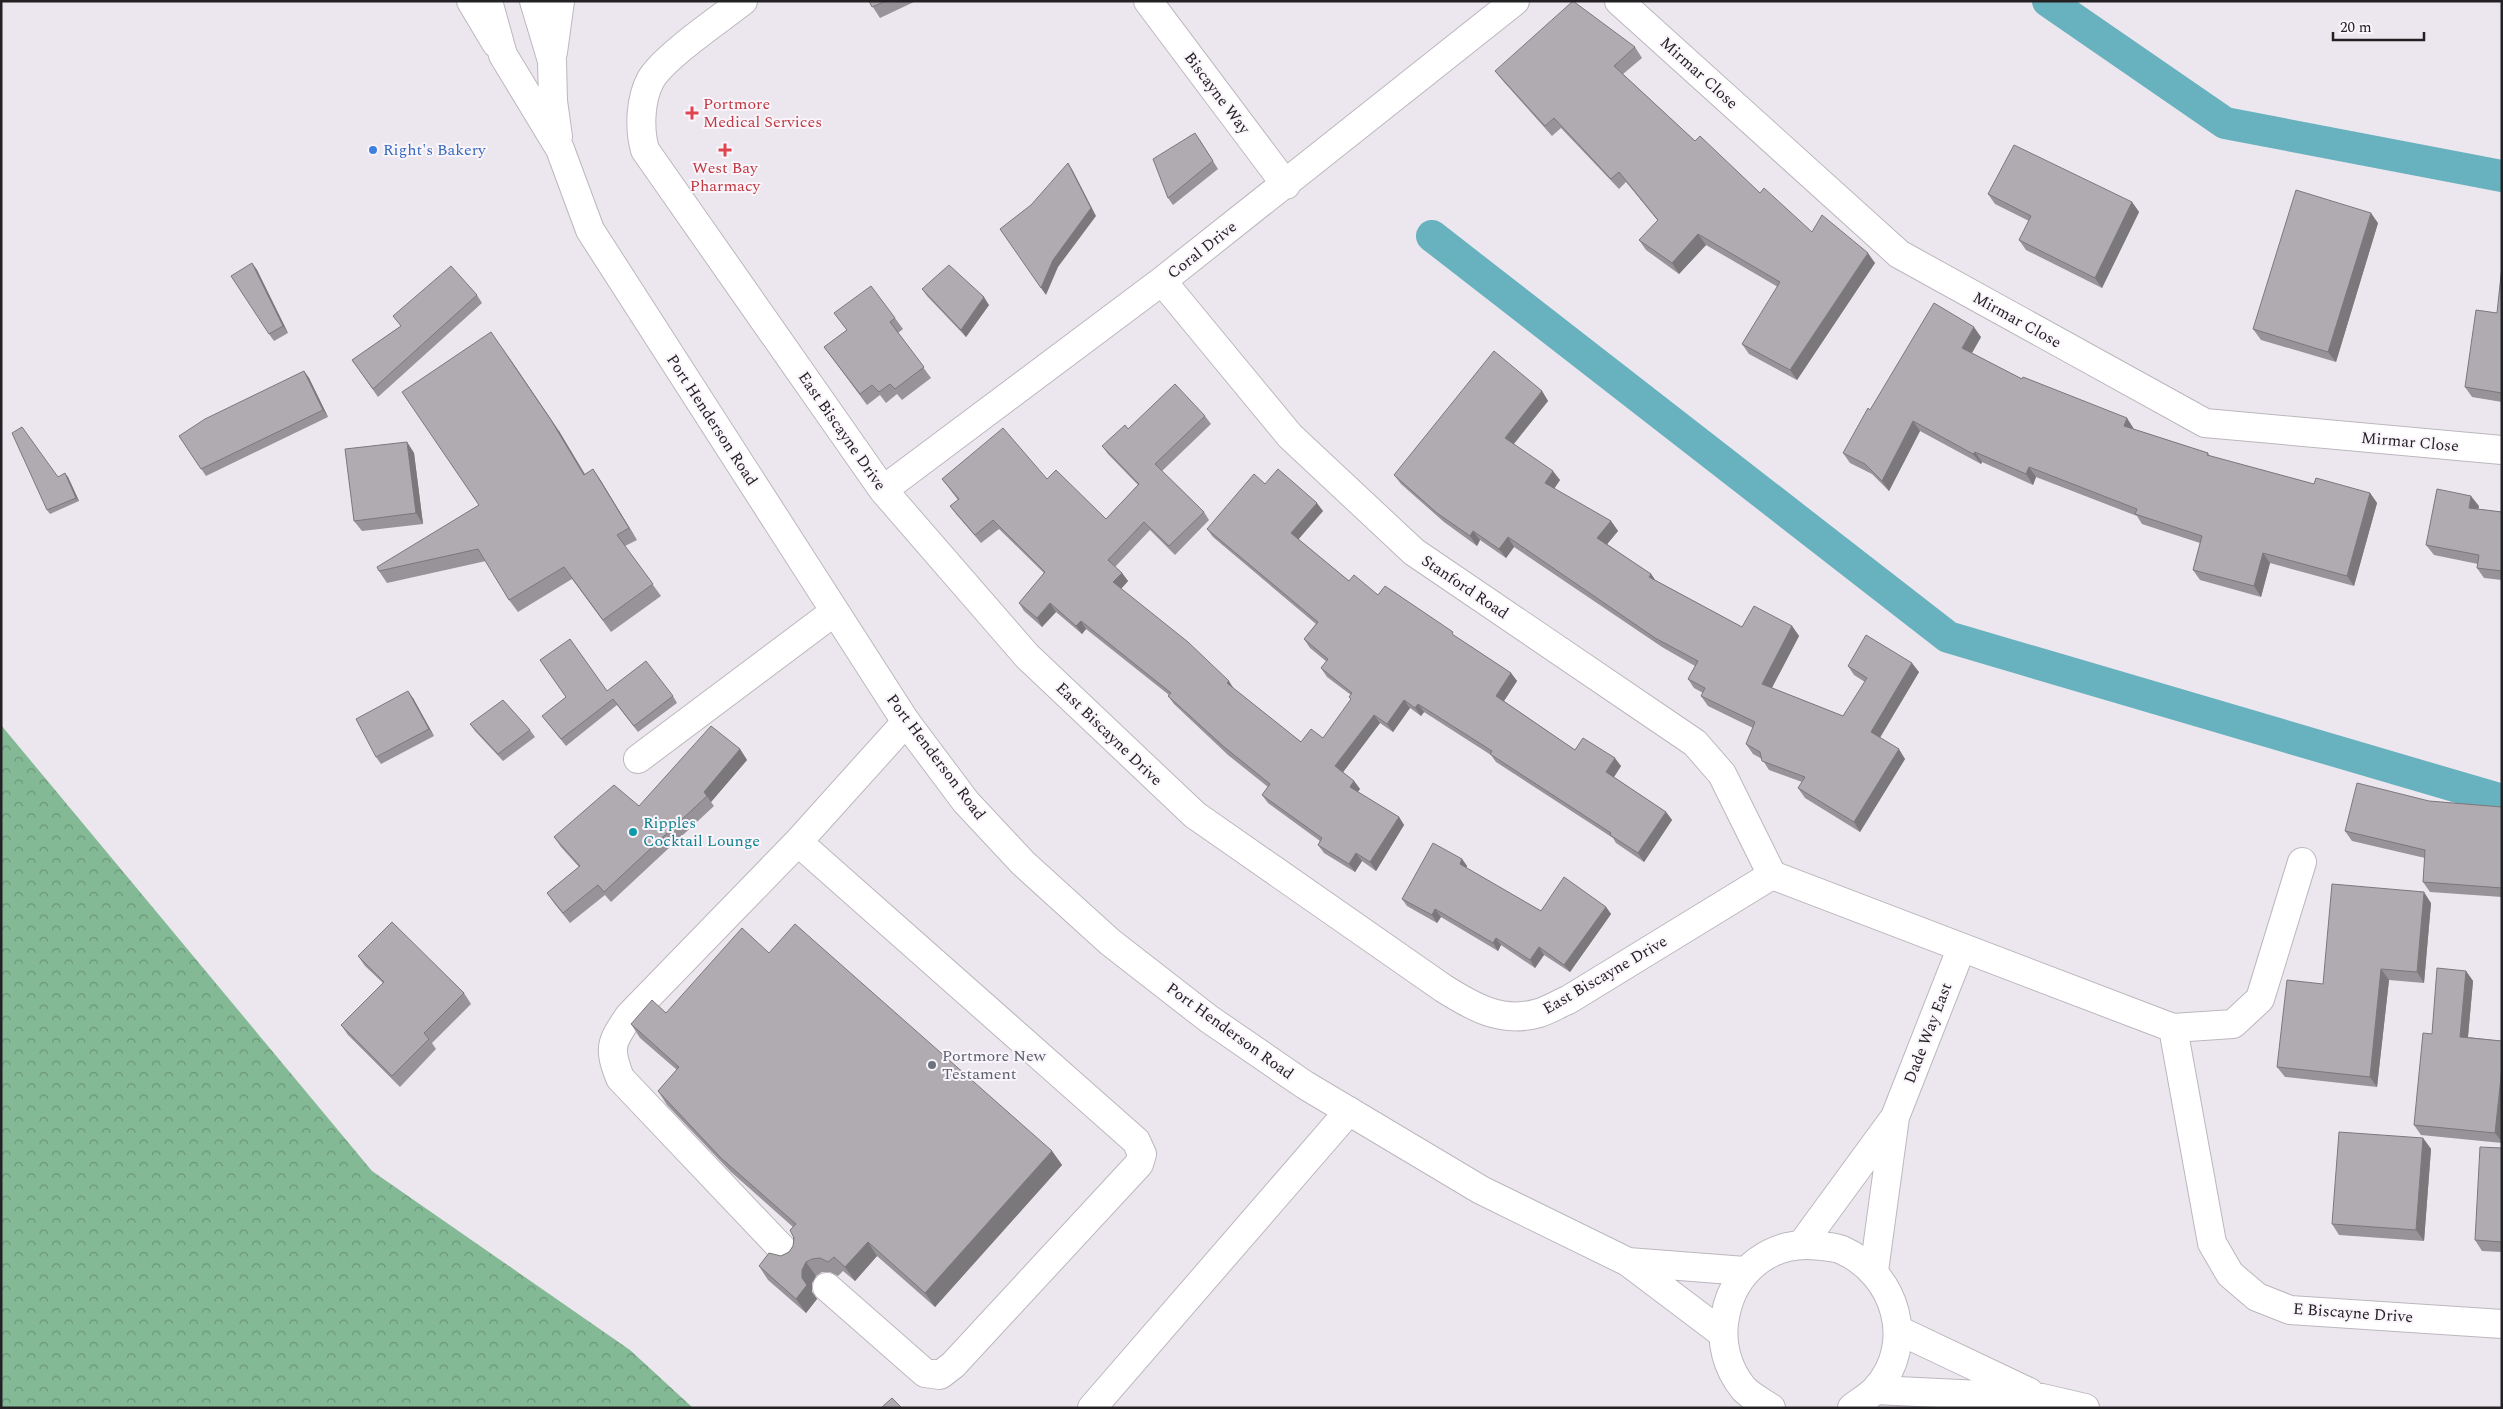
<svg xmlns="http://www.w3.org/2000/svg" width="2503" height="1409" viewBox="0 0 2503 1409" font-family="Spectral,serif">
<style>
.forest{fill:url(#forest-crowns)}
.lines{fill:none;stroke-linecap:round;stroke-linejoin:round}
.canal{stroke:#68b1be;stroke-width:32}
.minor-casing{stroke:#bcb7be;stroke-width:30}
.major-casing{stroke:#bcb7be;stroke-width:30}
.minor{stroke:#fff;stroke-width:28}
.major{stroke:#fff;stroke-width:28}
.wall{fill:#979398}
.shaded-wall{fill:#7b787c}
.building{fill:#b0abb1;stroke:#7b787c}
.health-dot{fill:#e0444e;stroke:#faf4fb;stroke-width:2}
.shop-dot{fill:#3f7fe0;stroke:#faf4fb;stroke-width:2}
.culture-dot{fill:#0f9aa8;stroke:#faf4fb;stroke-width:2}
.worship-dot{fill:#6b7280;stroke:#faf4fb;stroke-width:2}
.labels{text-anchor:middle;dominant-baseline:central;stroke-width:4;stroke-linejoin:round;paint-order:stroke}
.street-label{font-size:16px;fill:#232124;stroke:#faf4fb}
.health-label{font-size:16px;fill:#be3a42;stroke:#faf4fb;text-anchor:start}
.shop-label{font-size:16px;fill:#366cbe;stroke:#faf4fb;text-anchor:start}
.culture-label{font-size:16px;fill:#0d838f;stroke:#faf4fb;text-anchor:start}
.worship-label{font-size:16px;fill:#5b616d;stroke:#faf4fb;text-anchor:start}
</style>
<defs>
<pattern id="forest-crowns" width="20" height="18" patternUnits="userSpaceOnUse" patternTransform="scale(1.25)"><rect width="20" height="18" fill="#84b995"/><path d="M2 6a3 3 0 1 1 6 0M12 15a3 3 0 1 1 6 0" fill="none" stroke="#6c9679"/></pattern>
</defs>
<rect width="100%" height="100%" fill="#ece7ee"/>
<!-- forest -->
<path class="forest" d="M 1,725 L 372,1171 L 630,1350 L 693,1408 L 1,1408 Z"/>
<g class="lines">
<!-- canal -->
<path class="canal" d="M 2048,1 L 2225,123 L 2502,176
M 1432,236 L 1948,637 L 2502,800"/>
<defs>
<path id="minor" d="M 471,1 L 496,43
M 743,1 C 720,19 665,56 651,79 C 640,99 639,129 645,150 L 883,490 L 1027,656 L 1195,815 L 1443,988 C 1473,1007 1502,1024 1539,1013 C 1549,1010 1558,1004 1568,1000 L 1772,875
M 1148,1 L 1286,185
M 1619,1 L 1899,254 L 2205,423 L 2502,450
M 1162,281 L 1290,436 L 1414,552 L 1695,743 L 1722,774 L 1772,875
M 883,490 L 1162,281 L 1515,1
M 638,759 L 834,612
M 798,842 L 1136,1141 L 1142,1154 L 1139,1164 L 953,1365 L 940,1375 L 925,1373 L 827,1287
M 1772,875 L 2173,1028 L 2233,1024 L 2260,999 L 2302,862
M 2173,1028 L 2212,1243 L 2230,1274 L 2257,1297 L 2290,1310 L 2502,1324
M 1895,1117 L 1961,949
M 1802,1244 L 1895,1117 L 1874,1271
M 788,1255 L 620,1078 C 608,1047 611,1043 629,1016 L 798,842 L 906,722
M 1092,1408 L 1349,1111"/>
<path id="major" d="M 488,1 L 503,55 L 560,149 L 590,230 L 906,722 L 966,802 L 1023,863 L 1110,942 L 1209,1019 L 1305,1085 L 1481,1190 L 1628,1262 L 1722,1333
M 534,1 L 552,61 L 553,101 L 558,137
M 553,52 L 560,1
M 1628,1262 L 1745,1271
M 1898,1330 L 2029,1392
M 1876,1390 L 2042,1398 L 2085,1408
M 1771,1408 C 1762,1402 1750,1396 1743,1388 C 1727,1368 1720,1342 1725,1317 C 1733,1270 1772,1239 1820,1246 C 1827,1247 1836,1247 1842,1250 C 1896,1274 1917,1344 1876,1389 C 1870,1396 1859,1402 1852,1408"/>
</defs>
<!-- minor casing -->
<use href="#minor" class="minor-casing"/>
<!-- major casing -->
<use href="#major" class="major-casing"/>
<!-- minor -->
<use href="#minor" class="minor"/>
<!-- major -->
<use href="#major" class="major"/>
</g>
<!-- wall -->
<path class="wall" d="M 869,1 L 916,1 L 880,18 Z
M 1635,47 L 1642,58 L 1623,74 L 1695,141 L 1760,193 L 1812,232 L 1875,263 L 1797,380 L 1749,354 L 1742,344 L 1778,287 L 1706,245 L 1679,274 L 1646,250 L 1639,240 L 1658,221 L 1626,182 L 1619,189 L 1561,128 L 1552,136 L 1503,81 L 1495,71 Z
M 1200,140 L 1218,169 L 1173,205 L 1168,198 Z
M 1988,194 L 2132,202 L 2139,212 L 2102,288 L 2026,250 L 2019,240 L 2029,221 L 1995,204 Z
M 2378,223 L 2336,362 L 2261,340 L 2253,329 Z
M 252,263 L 257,270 L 288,333 L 274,341 L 269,334 Z
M 2502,266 L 2502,402 L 2472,397 L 2465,387 L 2497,313 Z
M 922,289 L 989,305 L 966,337 L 927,296 Z
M 477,295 L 482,303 L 378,397 L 352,360 L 401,326 Z
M 834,313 L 895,318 L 903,329 L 898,333 L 931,378 L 902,400 L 897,394 L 886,403 L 880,395 L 867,405 L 824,347 L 847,330 Z
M 1981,337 L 1972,353 L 2022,379 L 2134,429 L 2208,453 L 2210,456 L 2314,484 L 2370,493 L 2377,503 L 2354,586 L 2270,563 L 2261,597 L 2200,580 L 2193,570 L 2200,543 L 2142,524 L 2137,516 L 2036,477 L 2033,485 L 1982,462 L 1981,464 L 1920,431 L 1889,491 L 1872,474 L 1850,463 L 1843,453 L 1870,410 Z
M 304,371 L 309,378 L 328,417 L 206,476 L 179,436 Z
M 1542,391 L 1548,401 L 1514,444 L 1560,480 L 1554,489 L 1611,521 L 1618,531 L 1607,544 L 1651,574 L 1655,580 L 1742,627 L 1792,626 L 1799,636 L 1772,688 L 1843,716 L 1865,682 L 1854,675 L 1848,666 L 1919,672 L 1880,738 L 1905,759 L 1860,832 L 1805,798 L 1798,788 L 1802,782 L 1769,770 L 1762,759 L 1753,754 L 1746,744 L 1753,728 L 1708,706 L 1701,696 L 1703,693 L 1694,688 L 1688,679 L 1695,666 L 1662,647 L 1514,547 L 1506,558 L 1480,540 L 1477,546 L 1444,522 L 1401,484 L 1394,475 Z
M 1205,416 L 1211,424 L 1162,471 L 1204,512 L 1209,520 L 1175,555 L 1150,530 L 1115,567 L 1122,573 L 1128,581 L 1121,589 L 1234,689 L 1301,742 L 1323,738 L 1351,700 L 1349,697 L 1351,695 L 1327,677 L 1321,668 L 1327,662 L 1310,648 L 1304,639 L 1316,624 L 1213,537 L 1207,529 L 1265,484 L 1323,511 L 1298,539 L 1349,581 L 1378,595 L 1458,638 L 1511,673 L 1517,681 L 1504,701 L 1575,750 L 1621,766 L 1614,777 L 1666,812 L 1672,820 L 1644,862 L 1616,843 L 1613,838 L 1496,762 L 1491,755 L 1424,712 L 1421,716 L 1410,708 L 1393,732 L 1380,723 L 1342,772 L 1354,781 L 1360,789 L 1358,792 L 1399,817 L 1404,825 L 1376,871 L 1362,861 L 1355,872 L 1324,853 L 1318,845 L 1320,841 L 1268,803 L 1262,795 L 1268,787 L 1228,755 L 1174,704 L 1168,696 L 1169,695 L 1086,629 L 1082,634 L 1056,612 L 1042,627 L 1024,611 L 1019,603 L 1044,573 L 999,529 L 981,543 L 956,514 L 950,506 L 958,500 L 942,479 L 1047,479 L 1106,519 L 1138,485 L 1108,454 L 1102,446 L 1128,429 Z
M 559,431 L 585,474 L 593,469 L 601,481 L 637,540 L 625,546 L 661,596 L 611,632 L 572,579 L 518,612 L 509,600 L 486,561 L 387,583 L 379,571 L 479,505 Z
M 407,442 L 414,453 L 423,524 L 362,531 L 354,521 Z
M 58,477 L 68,477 L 79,501 L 50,514 L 47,510 Z
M 2479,506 L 2478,509 L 2502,512 L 2502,580 L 2484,578 L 2477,568 L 2478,564 L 2434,555 L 2426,545 Z
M 607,691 L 673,696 L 677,703 L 638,732 L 617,705 L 566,746 L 542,716 Z
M 413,698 L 434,736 L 381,764 L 376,757 Z
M 470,724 L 530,730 L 535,737 L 503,761 L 475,731 Z
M 740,749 L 747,760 L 711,802 L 714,806 L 611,902 L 605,895 L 570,923 L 554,903 L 547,893 L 579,867 L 561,847 L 554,837 L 639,806 Z
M 2429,801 L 2502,807 L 2502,897 L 2430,892 L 2423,882 L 2425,858 L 2352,841 L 2345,831 Z
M 1462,859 L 1467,866 L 1466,868 L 1541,911 L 1606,907 L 1611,914 L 1570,972 L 1544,955 L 1535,968 L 1501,945 L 1498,951 L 1441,917 L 1437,923 L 1407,906 L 1402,899 Z
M 2431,903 L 2424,983 L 2389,980 L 2377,1087 L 2285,1077 L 2277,1067 L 2323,984 Z
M 769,953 L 1052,1151 L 1062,1165 L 935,1307 L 877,1256 L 855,1281 L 843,1271 L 838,1276 L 830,1272 L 822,1272 L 816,1276 L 812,1283 L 812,1292 L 817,1299 L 806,1313 L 768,1280 L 759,1266 L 789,1252 L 793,1246 L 793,1227 L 731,1172 L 667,1105 L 658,1091 L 677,1070 L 640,1038 L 631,1024 L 666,1013 Z
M 358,956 L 464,993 L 471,1004 L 432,1043 L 436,1049 L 400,1087 L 348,1035 L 341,1025 L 383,983 L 365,966 Z
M 2466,971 L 2473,981 L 2468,1037 L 2502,1041 L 2502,1143 L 2421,1135 L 2414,1125 Z
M 2423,1138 L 2431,1149 L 2424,1241 L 2339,1235 L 2332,1224 Z
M 2502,1148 L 2502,1252 L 2482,1251 L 2475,1240 Z"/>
<!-- shaded-wall -->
<path class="shaded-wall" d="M 1068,163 L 1073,171 L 1096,216 L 1058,267 L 1046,295 L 1041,288 Z
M 2132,202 L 2139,212 L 2102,288 L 2095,278 Z
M 2371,213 L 2378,223 L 2336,362 L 2328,352 Z
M 1698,234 L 1706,245 L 1679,274 L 1672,263 Z
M 1868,253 L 1875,263 L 1797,380 L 1790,370 Z
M 252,263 L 257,270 L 288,333 L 283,326 Z
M 984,297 L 989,305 L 966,337 L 961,330 Z
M 1974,327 L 1981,337 L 1969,358 L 1962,348 Z
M 500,344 L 559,431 L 592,487 L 584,475 Z
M 304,371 L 309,378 L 328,417 L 323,410 Z
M 1542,391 L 1548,401 L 1511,447 L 1505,438 Z
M 2127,418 L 2134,429 L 2124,426 Z
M 1913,421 L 1920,431 L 1889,491 L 1882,481 Z
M 407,442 L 414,453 L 423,524 L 416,513 Z
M 1975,452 L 1982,462 L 1981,464 L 1973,454 Z
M 2029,467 L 2036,477 L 2033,485 L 2026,474 Z
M 593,469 L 601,481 L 637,540 L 629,528 Z
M 1553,471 L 1560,480 L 1551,493 L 1545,483 Z
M 65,473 L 68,477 L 79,501 L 76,498 Z
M 2370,493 L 2377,503 L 2354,586 L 2347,576 Z
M 2471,496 L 2479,506 L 2476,519 L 2469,508 Z
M 1317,503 L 1323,511 L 1297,541 L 1291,533 Z
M 1611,521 L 1618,531 L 1604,548 L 1597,538 Z
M 1473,531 L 1480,540 L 1477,546 L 1470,536 Z
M 1508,537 L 1514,547 L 1506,558 L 1499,549 Z
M 2263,553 L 2270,563 L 2261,597 L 2254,586 Z
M 1122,573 L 1128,581 L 1119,591 L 1113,582 Z
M 1651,574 L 1658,584 L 1649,577 Z
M 1050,603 L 1056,612 L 1042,627 L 1037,618 Z
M 1081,621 L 1086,629 L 1082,634 L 1076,626 Z
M 1792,626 L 1799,636 L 1769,693 L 1762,684 Z
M 1912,663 L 1919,672 L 1877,742 L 1871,732 Z
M 1511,673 L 1517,681 L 1502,704 L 1496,696 Z
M 1229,681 L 1234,689 L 1227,683 Z
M 408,691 L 413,698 L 434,736 L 429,729 Z
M 1404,700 L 1410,708 L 1393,732 L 1387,724 Z
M 1418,704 L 1424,712 L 1421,716 L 1415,708 Z
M 1374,715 L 1380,723 L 1341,775 L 1335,766 Z
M 740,749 L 747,760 L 711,802 L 704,792 Z
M 1899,749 L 1905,759 L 1860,832 L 1854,822 Z
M 1615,758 L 1621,766 L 1612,780 L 1606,772 Z
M 1354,781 L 1360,789 L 1355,795 L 1350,787 Z
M 1666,812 L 1672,820 L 1644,862 L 1638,853 Z
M 1399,817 L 1404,825 L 1376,871 L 1370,862 Z
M 1356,853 L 1362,861 L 1355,872 L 1349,864 Z
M 1462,859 L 1467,866 L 1465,871 L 1460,864 Z
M 2424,892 L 2431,903 L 2424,983 L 2417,972 Z
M 1606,907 L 1611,914 L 1570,972 L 1564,965 Z
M 1435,909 L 1441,917 L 1437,923 L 1432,915 Z
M 1496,938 L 1501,945 L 1498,951 L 1493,943 Z
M 1539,947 L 1544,955 L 1535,968 L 1530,960 Z
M 2381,969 L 2389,980 L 2377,1087 L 2370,1077 Z
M 2466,971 L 2473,981 L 2467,1047 L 2460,1037 Z
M 2502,1068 L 2502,1142 L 2495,1133 Z
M 2423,1138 L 2431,1149 L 2424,1241 L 2416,1230 Z
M 1052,1151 L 1062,1165 L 935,1307 L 925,1293 Z
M 868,1242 L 877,1256 L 855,1281 L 845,1267 Z
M 806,1262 L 816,1276 L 812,1283 L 812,1292 L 817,1299 L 806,1313 L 796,1299 L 802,1278 L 802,1270 Z"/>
<!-- building -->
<path class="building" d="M 869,1 L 886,1 L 872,7 Z
M 1573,1 L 1635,47 L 1614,66 L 1695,141 L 1700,136 L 1760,193 L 1764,188 L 1812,232 L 1822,215 L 1868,253 L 1790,370 L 1742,344 L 1780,282 L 1698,234 L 1672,263 L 1639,240 L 1658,220 L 1619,172 L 1611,179 L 1554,118 L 1545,126 L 1495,71 Z
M 1195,133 L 1213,161 L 1168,198 L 1153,159 Z
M 2014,145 L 2132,202 L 2095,278 L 2019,240 L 2031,216 L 1988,194 Z
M 1068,163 L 1091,208 L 1053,260 L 1041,288 L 1000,229 L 1031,205 Z
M 2296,190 L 2371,213 L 2328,352 L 2253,329 Z
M 252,263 L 283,326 L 269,334 L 231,276 Z
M 949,265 L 984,297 L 961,330 L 922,289 Z
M 451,266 L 477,295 L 373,389 L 352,360 L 401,326 L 393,316 Z
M 2502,266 L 2502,393 L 2465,387 L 2476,310 L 2497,313 Z
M 871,286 L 895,318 L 890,322 L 924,367 L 895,389 L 890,384 L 879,392 L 872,385 L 860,394 L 824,347 L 847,330 L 834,313 Z
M 1934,303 L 1974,327 L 1962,348 L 2022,379 L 2023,377 L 2127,418 L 2124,426 L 2208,453 L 2207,455 L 2314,484 L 2316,478 L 2370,493 L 2347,576 L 2263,553 L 2254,586 L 2193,570 L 2202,536 L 2135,514 L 2137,509 L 2029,467 L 2026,474 L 1975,452 L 1973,454 L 1913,421 L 1882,481 L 1865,464 L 1843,453 L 1868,408 L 1870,410 Z
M 491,332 L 551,420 L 584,475 L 593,469 L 629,528 L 617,535 L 653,584 L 603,620 L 564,567 L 509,600 L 478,549 L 379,571 L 377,567 L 479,505 L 402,392 Z
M 1494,351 L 1542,391 L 1505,438 L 1553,471 L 1545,483 L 1611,521 L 1597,538 L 1651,574 L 1649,577 L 1742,627 L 1754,606 L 1792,626 L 1762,684 L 1843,716 L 1867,678 L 1848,666 L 1866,635 L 1912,663 L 1871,732 L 1899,749 L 1854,822 L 1798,788 L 1805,777 L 1762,761 L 1760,752 L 1746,744 L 1755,722 L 1701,696 L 1705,688 L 1688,679 L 1698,661 L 1655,638 L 1508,537 L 1499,549 L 1473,531 L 1470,536 L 1437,513 L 1394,475 Z
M 304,371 L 323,410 L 201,469 L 179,436 L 205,419 Z
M 1175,384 L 1205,416 L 1155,464 L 1204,512 L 1169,546 L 1144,522 L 1108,560 L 1122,573 L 1113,582 L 1188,642 L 1229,681 L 1227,683 L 1301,742 L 1311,729 L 1323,738 L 1351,699 L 1349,697 L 1352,693 L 1321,668 L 1328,659 L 1304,639 L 1318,622 L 1207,529 L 1254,474 L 1265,484 L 1278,469 L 1317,503 L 1291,533 L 1349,581 L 1354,575 L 1378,595 L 1385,586 L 1453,632 L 1452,634 L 1511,673 L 1496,696 L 1575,750 L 1583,738 L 1615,758 L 1606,772 L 1666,812 L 1638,853 L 1610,835 L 1611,833 L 1490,754 L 1492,751 L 1418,704 L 1415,708 L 1404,700 L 1387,724 L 1374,715 L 1335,766 L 1354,781 L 1350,787 L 1399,817 L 1370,862 L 1356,853 L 1349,864 L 1318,845 L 1322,838 L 1262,795 L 1270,784 L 1223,746 L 1168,696 L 1171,693 L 1081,621 L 1076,626 L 1050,603 L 1037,618 L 1019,603 L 1045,572 L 993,520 L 975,535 L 950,506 L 959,499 L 942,479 L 1003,428 L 1047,479 L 1056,470 L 1106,519 L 1139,484 L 1102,446 L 1125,425 L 1128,429 Z
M 22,427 L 58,477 L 65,473 L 76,498 L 47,510 L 12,433 Z
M 407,442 L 416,513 L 354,521 L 345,449 Z
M 2437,489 L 2471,496 L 2469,508 L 2502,512 L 2502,571 L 2477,568 L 2479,555 L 2426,545 Z
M 570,639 L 607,691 L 646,661 L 673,696 L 634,726 L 613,699 L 561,739 L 542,716 L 566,697 L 540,660 Z
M 408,691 L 429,729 L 376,757 L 356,719 Z
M 503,700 L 530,730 L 498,754 L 470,724 Z
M 711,726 L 740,749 L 704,792 L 707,796 L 604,892 L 598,885 L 563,913 L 547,893 L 580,866 L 554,837 L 614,785 L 639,806 Z
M 2357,783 L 2429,801 L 2502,807 L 2502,888 L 2423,882 L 2425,850 L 2345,831 Z
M 1433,843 L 1462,859 L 1460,864 L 1541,911 L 1564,877 L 1606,907 L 1564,965 L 1539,947 L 1530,960 L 1496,938 L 1493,943 L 1435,909 L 1432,915 L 1402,899 Z
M 2332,884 L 2424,892 L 2417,972 L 2381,969 L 2370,1077 L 2277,1067 L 2287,980 L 2323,984 Z
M 392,922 L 464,993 L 424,1033 L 429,1039 L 392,1076 L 341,1025 L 384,982 L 358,956 Z
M 795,924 L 1052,1151 L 925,1293 L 868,1242 L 845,1267 L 834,1257 L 828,1262 L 820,1258 L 812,1259 L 806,1262 L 802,1270 L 802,1278 L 807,1285 L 796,1299 L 759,1266 L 769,1253 L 781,1256 L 789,1252 L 793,1246 L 794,1238 L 790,1230 L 796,1224 L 721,1158 L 658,1091 L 679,1067 L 631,1024 L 652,1000 L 666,1013 L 742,928 L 769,953 Z
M 2437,968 L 2466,971 L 2460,1037 L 2502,1041 L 2502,1068 L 2495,1133 L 2414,1125 L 2423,1033 L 2432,1034 Z
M 2339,1132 L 2423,1138 L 2416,1230 L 2332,1224 Z
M 2480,1147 L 2502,1148 L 2502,1242 L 2475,1240 Z
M 892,1398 L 902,1408 L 881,1408 Z"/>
<!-- markers -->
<g class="health-dot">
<path d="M689.5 105.5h5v5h5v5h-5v5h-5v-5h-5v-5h5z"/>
<path d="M722.5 142.5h5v5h5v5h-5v5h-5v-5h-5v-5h5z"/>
</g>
<circle class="shop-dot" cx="373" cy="150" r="5"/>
<circle class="culture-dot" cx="633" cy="832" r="5"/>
<circle class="worship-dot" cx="932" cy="1065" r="5"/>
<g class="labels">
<!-- street labels -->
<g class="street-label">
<text transform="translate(1699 73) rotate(42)">Mirmar Close</text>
<text transform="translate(1217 93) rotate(53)">Biscayne Way</text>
<text transform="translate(1202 250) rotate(-38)">Coral Drive</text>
<text transform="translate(2017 320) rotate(29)">Mirmar Close</text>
<text transform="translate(712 420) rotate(57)">Port Henderson Road</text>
<text transform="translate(842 431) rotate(55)">East Biscayne Drive</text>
<text transform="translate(2410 442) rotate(5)">Mirmar Close</text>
<text transform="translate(1465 587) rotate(34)">Stanford Road</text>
<text transform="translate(1109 734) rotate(44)">East Biscayne Drive</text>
<text transform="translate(936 757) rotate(53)">Port Henderson Road</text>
<text transform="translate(1605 975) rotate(-30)">East Biscayne Drive</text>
<text transform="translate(1230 1031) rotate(36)">Port Henderson Road</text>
<text transform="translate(1928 1033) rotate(-69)">Dade Way East</text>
<text transform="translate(2353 1313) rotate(4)">E Biscayne Drive</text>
</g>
<!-- health labels -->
<g class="health-label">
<text x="703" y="104">Portmore<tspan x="703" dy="18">Medical Services</tspan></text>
<text x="725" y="168" text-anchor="middle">West Bay<tspan x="725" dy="18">Pharmacy</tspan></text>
</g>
<!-- shop labels -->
<g class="shop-label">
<text x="383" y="150">Right's Bakery</text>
</g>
<!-- culture labels -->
<g class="culture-label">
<text x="643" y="823">Ripples<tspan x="643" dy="18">Cocktail Lounge</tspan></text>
</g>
<!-- worship labels -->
<g class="worship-label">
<text x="942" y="1056">Portmore New<tspan x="942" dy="18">Testament</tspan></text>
</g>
</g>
<!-- border -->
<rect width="2503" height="1409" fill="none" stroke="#232124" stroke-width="5"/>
<!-- scale -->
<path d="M2333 32v8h91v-8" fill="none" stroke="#232124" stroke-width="2.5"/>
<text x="2340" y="32" font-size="15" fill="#232124" stroke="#faf4fb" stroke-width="4" paint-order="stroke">20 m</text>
</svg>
